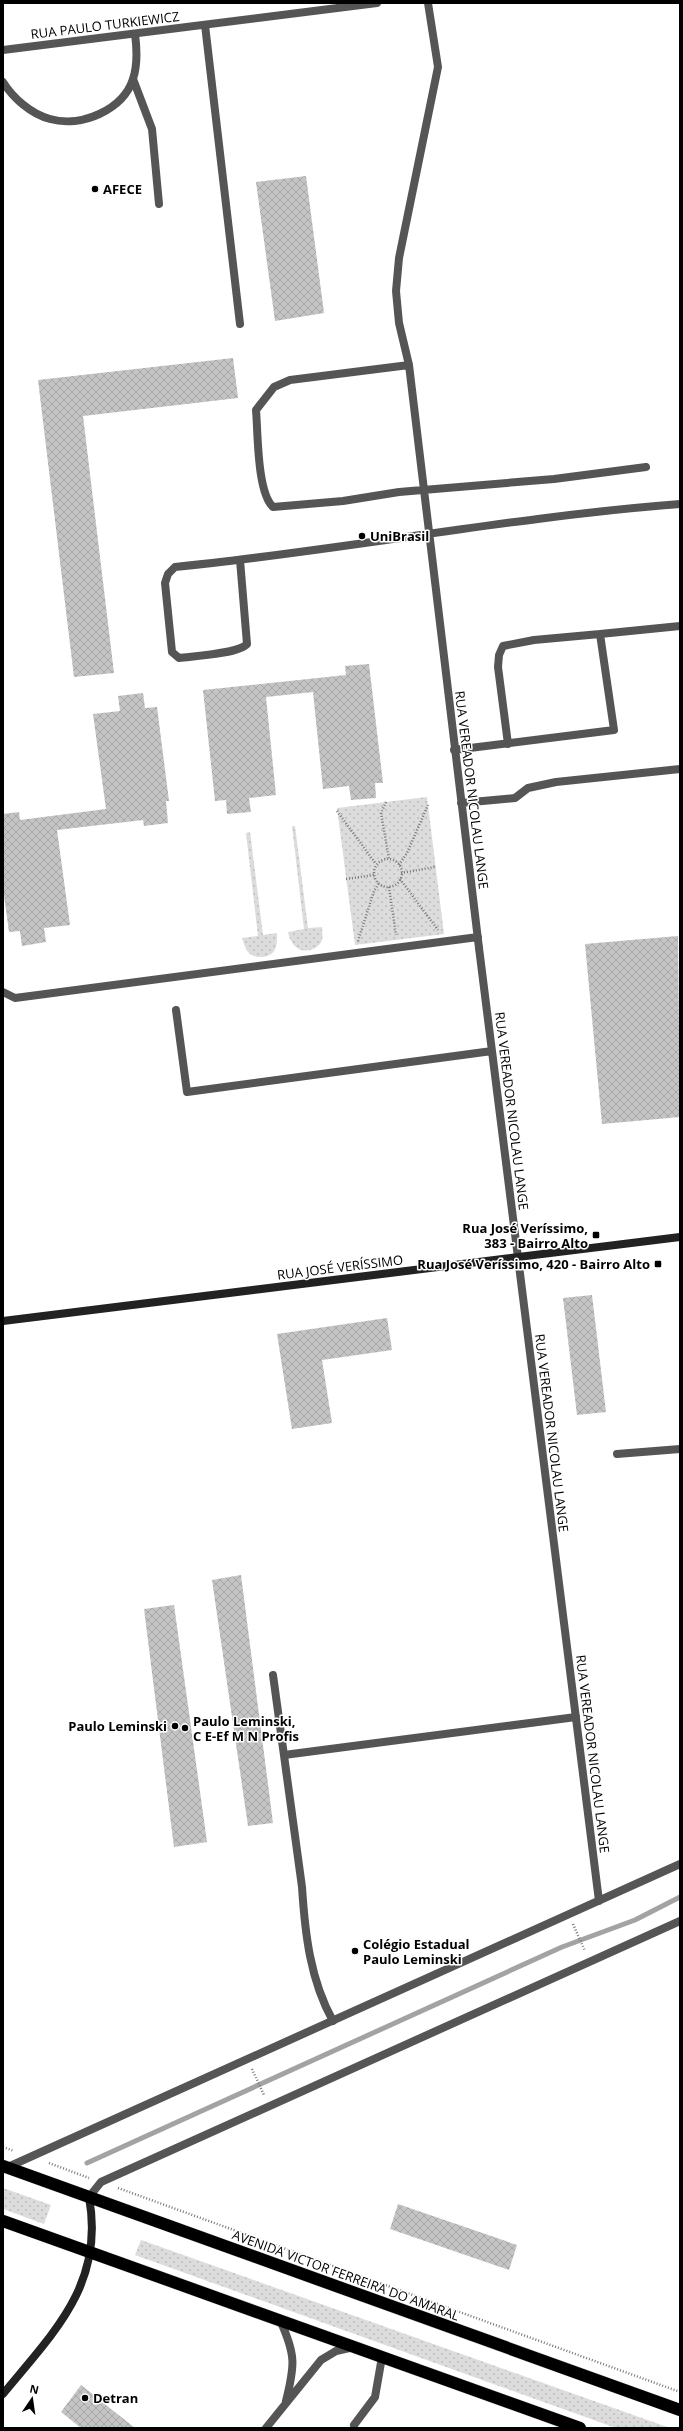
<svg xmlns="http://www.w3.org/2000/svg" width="683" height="2431" viewBox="0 0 683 2431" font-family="'Open Sans',sans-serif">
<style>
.grass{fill:url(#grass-dots)}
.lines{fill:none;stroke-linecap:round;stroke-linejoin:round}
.stream{stroke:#a3a3a3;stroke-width:5}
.building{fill:url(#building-cross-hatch)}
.highway-casing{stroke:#dbdbdb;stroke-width:13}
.path{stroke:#777;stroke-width:2.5;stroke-dasharray:1 2;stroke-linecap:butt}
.lane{stroke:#555;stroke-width:8}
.street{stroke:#555;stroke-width:8}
.secondary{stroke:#222;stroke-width:8}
.highway{stroke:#000;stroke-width:12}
.poi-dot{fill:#000;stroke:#fff;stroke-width:1.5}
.labels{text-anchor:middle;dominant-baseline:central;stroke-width:3;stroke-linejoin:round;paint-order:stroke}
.street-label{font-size:13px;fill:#000;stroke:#fff}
.poi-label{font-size:13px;font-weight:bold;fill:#000;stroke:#fff;text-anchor:start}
</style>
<defs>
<pattern id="grass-dots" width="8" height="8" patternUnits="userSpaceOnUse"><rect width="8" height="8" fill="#dcdcdc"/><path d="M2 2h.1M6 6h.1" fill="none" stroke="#bbb" stroke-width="1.8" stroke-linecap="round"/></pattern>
<pattern id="building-cross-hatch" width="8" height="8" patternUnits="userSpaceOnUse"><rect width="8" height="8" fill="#c4c4c4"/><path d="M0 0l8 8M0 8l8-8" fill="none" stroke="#a7a7a7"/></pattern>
</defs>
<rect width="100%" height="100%" fill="#fff"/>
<!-- grass -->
<path class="grass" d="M 427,797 L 444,934 L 355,945 L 337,808 Z
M 292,826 L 295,826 L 308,928 L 322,927 C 322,931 323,937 322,940 C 318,951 302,954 295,946 C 291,943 289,936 288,932 L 304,929 Z
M 250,832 L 263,935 L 277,933 C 277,937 277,943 276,947 C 273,958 257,960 249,953 C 245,949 244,943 242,938 L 258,936 L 246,833 Z
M 3,2188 L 51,2205 L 44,2224 L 3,2209 Z
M 141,2240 L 670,2428 L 616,2428 L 135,2255 Z"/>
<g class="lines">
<!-- stream -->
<path class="stream" d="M 87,2163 L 562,1947 L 635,1920 L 680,1897"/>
</g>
<!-- building -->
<path class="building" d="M 306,176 L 324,313 L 275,321 L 256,182 Z
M 233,358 L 238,398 L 83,416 L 114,673 L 74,677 L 38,380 Z
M 369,664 L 383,783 L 375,783 L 376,798 L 351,800 L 349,786 L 323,789 L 313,692 L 266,697 L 276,795 L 249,798 L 251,812 L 227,814 L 226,800 L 215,801 L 203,690 L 346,675 L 345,666 Z
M 143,693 L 145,708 L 157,707 L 169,801 L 166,801 L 168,823 L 144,826 L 143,820 L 57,830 L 70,925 L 44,928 L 46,942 L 22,946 L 20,931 L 9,932 L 3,888 L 3,814 L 19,812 L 20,820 L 106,809 L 93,714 L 120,711 L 118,696 Z
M 678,936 L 680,1117 L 602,1124 L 585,944 Z
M 592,1295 L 606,1412 L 577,1415 L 563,1298 Z
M 387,1318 L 392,1350 L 322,1360 L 332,1423 L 292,1429 L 277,1334 Z
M 241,1575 L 273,1823 L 248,1826 L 212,1580 Z
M 174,1605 L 207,1842 L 174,1847 L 144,1609 Z
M 398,2204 L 517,2245 L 509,2270 L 390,2229 Z
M 81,2385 L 135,2428 L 81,2428 L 61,2412 Z"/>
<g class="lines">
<defs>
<path id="highway" d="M 3,2166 L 680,2410
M 3,2221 L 580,2428"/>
</defs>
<!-- highway casing -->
<use href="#highway" class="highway-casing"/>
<!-- path -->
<path class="path" d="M 386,802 L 381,813 L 389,859
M 337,811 L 376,864
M374 873a14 14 0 1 1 28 0a14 14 0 1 1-28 0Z
M 399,865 L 407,853 L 428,805
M 401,873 L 435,867
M 346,879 L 374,875
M 400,879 L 438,930
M 389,887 L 396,935
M 358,941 L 374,891 L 379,883
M 573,1924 L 585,1951
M 252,2069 L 264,2095
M 3,2147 L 14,2151
M 49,2163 L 89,2178
M 118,2188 L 680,2392"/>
<!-- lane -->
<path class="lane" d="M 428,3 L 438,67 L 399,258 L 396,291 L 399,323 L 409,365 L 479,948
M 205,25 L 240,324
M 133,79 L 152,129 L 159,204
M 3,82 C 13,98 31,114 50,119 C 81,128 123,110 133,79 C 138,64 137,49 135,34
M 409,365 L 290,380 L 274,387 L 256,410 C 258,433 257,492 273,507 L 343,501 L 399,492 L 554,479 L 646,467
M 240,560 L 247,644 C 238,654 193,656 179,658 L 172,652 L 165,583 L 168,574 L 175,567 C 344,550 511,517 680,504
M 508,744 L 498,667 L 499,655 L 503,646 L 534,640 L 600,634
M 454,750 L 614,730 L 600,634 L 680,626
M 461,803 L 515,798 L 528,788 L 556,782 L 680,769
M 3,992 L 15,998 L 478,937
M 617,1454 L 680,1449
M 273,1675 L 302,1887 C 305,1933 310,1980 333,2021
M 284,1755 L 576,1717
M 354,2425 L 375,2397 L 382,2357"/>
<!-- street -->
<path class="street" d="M 3,50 L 377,3
M 479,948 L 599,1901
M 176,1010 L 187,1092 L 492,1051
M 8,2167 L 680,1864
M 89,2197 L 101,2182 L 680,1921
M 280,2320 C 296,2355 295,2365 286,2401
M 266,2428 L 321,2360 L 336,2351 L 354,2347"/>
<!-- secondary -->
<path class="secondary" d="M 3,1321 L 680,1237
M 3,2394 C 54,2332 105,2284 89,2197"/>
<!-- highway -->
<use href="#highway" class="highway"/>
</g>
<!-- markers -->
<g class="poi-dot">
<circle cx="95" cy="189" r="4"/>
<circle cx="362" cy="536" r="4"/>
<rect x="592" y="1231" width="8" height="8" rx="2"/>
<rect x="654" y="1260" width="8" height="8" rx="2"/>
<circle cx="175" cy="1726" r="4"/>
<circle cx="185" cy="1728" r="4"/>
<circle cx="355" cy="1951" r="4"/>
<circle cx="85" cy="2398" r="4"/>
</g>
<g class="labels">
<!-- street labels -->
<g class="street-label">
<text transform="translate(105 25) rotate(-7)">RUA PAULO TURKIEWICZ</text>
<text transform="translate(472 790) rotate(83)">RUA VEREADOR NICOLAU LANGE</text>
<text transform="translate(512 1111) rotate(83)">RUA VEREADOR NICOLAU LANGE</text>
<text transform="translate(340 1267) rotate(-7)">RUA JOSÉ VERÍSSIMO</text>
<text transform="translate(552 1433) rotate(83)">RUA VEREADOR NICOLAU LANGE</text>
<text transform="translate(593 1754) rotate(83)">RUA VEREADOR NICOLAU LANGE</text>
<text transform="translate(346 2275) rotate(20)">AVENIDA VICTOR FERREIRA DO AMARAL</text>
</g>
<!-- poi labels -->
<g class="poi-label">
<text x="103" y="189">AFECE</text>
<text x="370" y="536">UniBrasil</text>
<text x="588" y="1228" text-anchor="end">Rua José Veríssimo,<tspan x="588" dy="15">383 - Bairro Alto</tspan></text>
<text x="650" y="1264" text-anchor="end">Rua José Veríssimo, 420 - Bairro Alto</text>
<text x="193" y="1721">Paulo Leminski,<tspan x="193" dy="15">C E-Ef M N Profis</tspan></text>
<text x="167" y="1726" text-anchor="end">Paulo Leminski</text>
<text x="363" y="1944">Colégio Estadual<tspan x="363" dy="15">Paulo Leminski</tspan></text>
<text x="93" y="2398">Detran</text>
</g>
</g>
<!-- border -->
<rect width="683" height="2431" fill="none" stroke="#000000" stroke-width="8"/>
<!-- north arrow -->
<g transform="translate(32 2399) rotate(13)" stroke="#ffffff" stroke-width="3" paint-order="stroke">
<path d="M0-3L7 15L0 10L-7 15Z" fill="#000000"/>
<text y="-6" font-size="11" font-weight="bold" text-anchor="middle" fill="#000000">N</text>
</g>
</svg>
